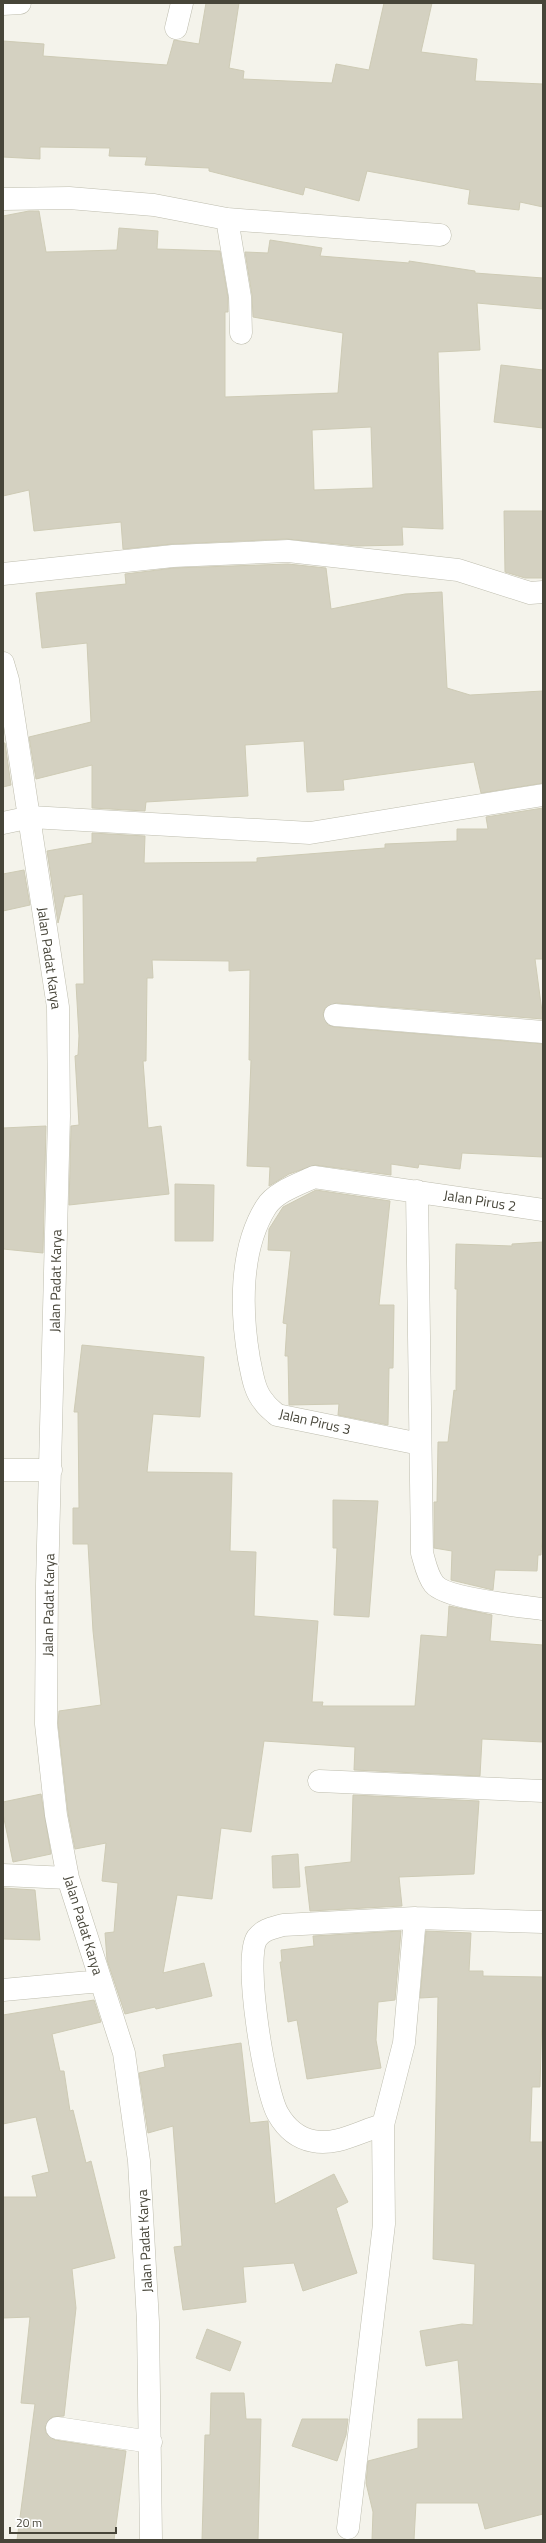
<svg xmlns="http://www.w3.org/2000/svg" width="546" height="2543" viewBox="0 0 546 2543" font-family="'Titillium Web',sans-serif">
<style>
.building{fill:#d4d1c1;stroke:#cecbb5;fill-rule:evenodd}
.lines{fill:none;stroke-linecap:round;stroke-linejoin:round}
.minor-casing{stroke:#bebdae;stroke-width:23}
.minor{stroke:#fff;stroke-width:22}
.labels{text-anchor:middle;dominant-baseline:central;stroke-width:3;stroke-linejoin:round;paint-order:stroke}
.street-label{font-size:14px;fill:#474539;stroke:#fff}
</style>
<rect width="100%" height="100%" fill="#f4f3eb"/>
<!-- building -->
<path class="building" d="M 206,3 L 239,3 L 229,68 L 244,71 L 243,79 L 332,83 L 336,64 L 369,70 L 384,3 L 432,3 L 421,52 L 477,59 L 475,81 L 543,84 L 543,207 L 520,202 L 519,210 L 468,204 L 470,190 L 367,171 L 359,201 L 305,187 L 303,195 L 209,171 L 209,168 L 145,165 L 147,157 L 109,156 L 110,148 L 40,147 L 40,159 L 3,157 L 3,41 L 44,44 L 43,56 L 167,65 L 174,40 L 199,44 Z
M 29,211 L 39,211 L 46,252 L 117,250 L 119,228 L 158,231 L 157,249 L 220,251 L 228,298 L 228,312 L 225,312 L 225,397 L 338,393 L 343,333 L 253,317 L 252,295 L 245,252 L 268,253 L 270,240 L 322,248 L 320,256 L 409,263 L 409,261 L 475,271 L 475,273 L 543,278 L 543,309 L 477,303 L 480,350 L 438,352 L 443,529 L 402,527 L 403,545 L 357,546 L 287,539 L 172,544 L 123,549 L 121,522 L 34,531 L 29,490 L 3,496 L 3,216 ZM 371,427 L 373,488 L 314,490 L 312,430 Z
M 501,365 L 543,370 L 543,428 L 494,422 Z
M 504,511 L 543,511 L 543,578 L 525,578 L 505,572 Z
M 288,564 L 326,568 L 331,609 L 405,594 L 442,592 L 447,688 L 470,695 L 543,691 L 543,783 L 481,793 L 474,762 L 343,780 L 344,790 L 307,792 L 304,741 L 245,745 L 248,796 L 146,802 L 145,811 L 92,808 L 92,765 L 36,779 L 29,737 L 91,722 L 87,643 L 42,648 L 36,593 L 126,584 L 125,574 L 174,568 Z
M 3,743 L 5,743 L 11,785 L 3,787 Z
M 543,808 L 543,959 L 535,959 L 543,1019 L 336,1003 L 325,1008 L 323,1014 L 328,1025 L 334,1027 L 543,1044 L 543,1157 L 462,1153 L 460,1169 L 419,1164 L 418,1168 L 391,1164 L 391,1175 L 315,1165 L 289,1174 L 269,1186 L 270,1167 L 247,1166 L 251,1060 L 249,1060 L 250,970 L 229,971 L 229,961 L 152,960 L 153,978 L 147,978 L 146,1061 L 143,1061 L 148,1128 L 161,1126 L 169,1194 L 69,1205 L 71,1126 L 79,1125 L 75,1056 L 78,1055 L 79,1036 L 76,984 L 84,984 L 83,894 L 65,897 L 65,895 L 58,923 L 47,851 L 92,843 L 92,833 L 145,836 L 144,863 L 257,862 L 257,858 L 385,848 L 385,844 L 457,841 L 457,829 L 488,829 L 486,817 Z
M 24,870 L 30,905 L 3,911 L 3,874 Z
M 46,1126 L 43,1253 L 3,1249 L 3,1128 Z
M 175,1184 L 214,1185 L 213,1241 L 175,1241 Z
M 316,1190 L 390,1201 L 379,1305 L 394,1305 L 393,1368 L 389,1368 L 388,1425 L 338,1415 L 339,1404 L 289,1405 L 288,1356 L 285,1356 L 287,1324 L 283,1323 L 291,1251 L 268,1250 L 269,1229 L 283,1207 Z
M 543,1242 L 543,1520 L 541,1555 L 538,1555 L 537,1571 L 495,1570 L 493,1590 L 451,1580 L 452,1551 L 434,1548 L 434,1502 L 437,1502 L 438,1442 L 448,1442 L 454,1390 L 456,1391 L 457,1289 L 455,1289 L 456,1244 L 512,1246 L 512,1244 Z
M 82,1345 L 204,1357 L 200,1417 L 153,1414 L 147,1472 L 232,1473 L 230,1551 L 256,1552 L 254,1616 L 318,1621 L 312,1702 L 323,1702 L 322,1706 L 415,1706 L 421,1635 L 447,1637 L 449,1606 L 492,1615 L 490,1641 L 543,1645 L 543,1742 L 482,1739 L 480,1776 L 354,1770 L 355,1747 L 264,1741 L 251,1832 L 221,1828 L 212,1899 L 177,1895 L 163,1973 L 204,1963 L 212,1996 L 156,2009 L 155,2007 L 125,2014 L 107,1960 L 105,1933 L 114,1932 L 118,1883 L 102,1881 L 106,1843 L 75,1849 L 68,1813 L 58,1723 L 59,1711 L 101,1705 L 93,1631 L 88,1544 L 73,1544 L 73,1508 L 79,1508 L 78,1412 L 74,1412 Z
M 333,1500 L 378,1501 L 369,1617 L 334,1615 L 337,1548 L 333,1548 Z
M 41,1794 L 51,1854 L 13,1862 L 3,1814 L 3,1802 Z
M 353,1795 L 479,1801 L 474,1874 L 399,1877 L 402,1906 L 310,1911 L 305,1867 L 351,1862 Z
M 298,1854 L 300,1887 L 273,1888 L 272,1856 Z
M 3,1888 L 35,1890 L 40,1940 L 3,1939 Z
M 401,1931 L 395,2000 L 378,2002 L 376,2040 L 381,2068 L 307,2079 L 297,2020 L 288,2022 L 280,1962 L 282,1962 L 281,1950 L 314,1946 L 313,1936 Z
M 426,1931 L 471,1933 L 469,1971 L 483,1971 L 483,1976 L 543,1977 L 540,2087 L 532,2087 L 530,2142 L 543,2142 L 543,2514 L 485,2529 L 478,2503 L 416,2503 L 414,2540 L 372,2540 L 373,2512 L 366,2483 L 368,2461 L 418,2448 L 418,2419 L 463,2419 L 458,2360 L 426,2366 L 420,2331 L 462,2324 L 473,2325 L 475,2264 L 433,2259 L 438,1997 L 420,1998 Z
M 94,2000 L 101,2022 L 52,2034 L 60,2071 L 64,2071 L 70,2111 L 73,2110 L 86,2163 L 91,2161 L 115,2258 L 72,2269 L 76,2308 L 64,2416 L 52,2417 L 45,2427 L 46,2433 L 55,2440 L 126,2451 L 114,2540 L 17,2540 L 35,2404 L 21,2403 L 30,2317 L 3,2318 L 3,2197 L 37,2197 L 32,2176 L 49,2172 L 36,2117 L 3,2124 L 3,2015 Z
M 241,2043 L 250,2123 L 268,2121 L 275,2204 L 334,2174 L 348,2202 L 336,2208 L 357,2273 L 303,2291 L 294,2263 L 243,2267 L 246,2302 L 183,2310 L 174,2247 L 182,2246 L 173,2126 L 148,2133 L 139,2073 L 165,2067 L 163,2055 Z
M 207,2329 L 241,2342 L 230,2371 L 196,2358 Z
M 211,2393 L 244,2393 L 246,2419 L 261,2419 L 258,2540 L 202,2540 L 205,2435 L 210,2435 Z
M 302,2419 L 348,2419 L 346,2435 L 337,2461 L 292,2446 Z"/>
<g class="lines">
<defs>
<path id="minor" d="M 3,4 L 20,3
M 176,28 L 182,3
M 3,199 L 69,198 L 154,205 L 227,219 L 440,235
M 227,219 L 240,297 L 241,333
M 3,574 L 173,556 L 288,551 L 458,570 L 530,593 L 543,592
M 3,663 L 8,680 L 58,1007 L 59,1116 L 47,1584 L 46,1724 L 56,1815 L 68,1878 L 124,2053 L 139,2161 L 148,2322 L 151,2540
M 3,823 L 31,817 L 310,833 L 543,795
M 335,1015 L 543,1032
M 417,1191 L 422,1553 C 425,1563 427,1575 434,1584 C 446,1599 521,1606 543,1609
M 420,1444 L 277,1415 C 273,1411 267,1407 264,1402 C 254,1391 252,1373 249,1359 C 241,1312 239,1250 266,1207 C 275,1192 299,1184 314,1177 L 543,1210
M 3,1470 L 51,1470
M 319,1781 L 543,1791
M 3,1875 L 68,1878
M 3,1990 L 101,1981
M 383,2125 C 360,2131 337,2146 313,2141 C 297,2138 286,2128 278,2114 C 265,2092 243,1959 257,1938 C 264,1929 273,1928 283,1925 L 415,1918 L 543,1922
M 57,2428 L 151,2442
M 348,2528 L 384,2224 L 383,2125 L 404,2043 L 415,1918"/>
</defs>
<!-- minor casing -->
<use href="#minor" class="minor-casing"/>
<!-- minor -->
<use href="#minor" class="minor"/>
</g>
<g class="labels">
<!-- street labels -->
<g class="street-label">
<text transform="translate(50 958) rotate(82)">Jalan Padat Karya</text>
<text transform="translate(480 1200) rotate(9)">Jalan Pirus 2</text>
<text transform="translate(55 1281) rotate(-89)">Jalan Padat Karya</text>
<text transform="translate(315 1421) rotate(13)">Jalan Pirus 3</text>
<text transform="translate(48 1605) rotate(-89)">Jalan Padat Karya</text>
<text transform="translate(84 1925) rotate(73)">Jalan Padat Karya</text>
<text transform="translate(144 2241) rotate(-93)">Jalan Padat Karya</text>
</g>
</g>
<!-- border -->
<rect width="546" height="2543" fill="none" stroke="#474539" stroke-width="8"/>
<!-- scale -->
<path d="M10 2527v6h106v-6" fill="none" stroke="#474539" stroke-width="2"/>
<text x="16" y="2527" font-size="12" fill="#474539" stroke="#ffffff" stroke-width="3" paint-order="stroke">20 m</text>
</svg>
